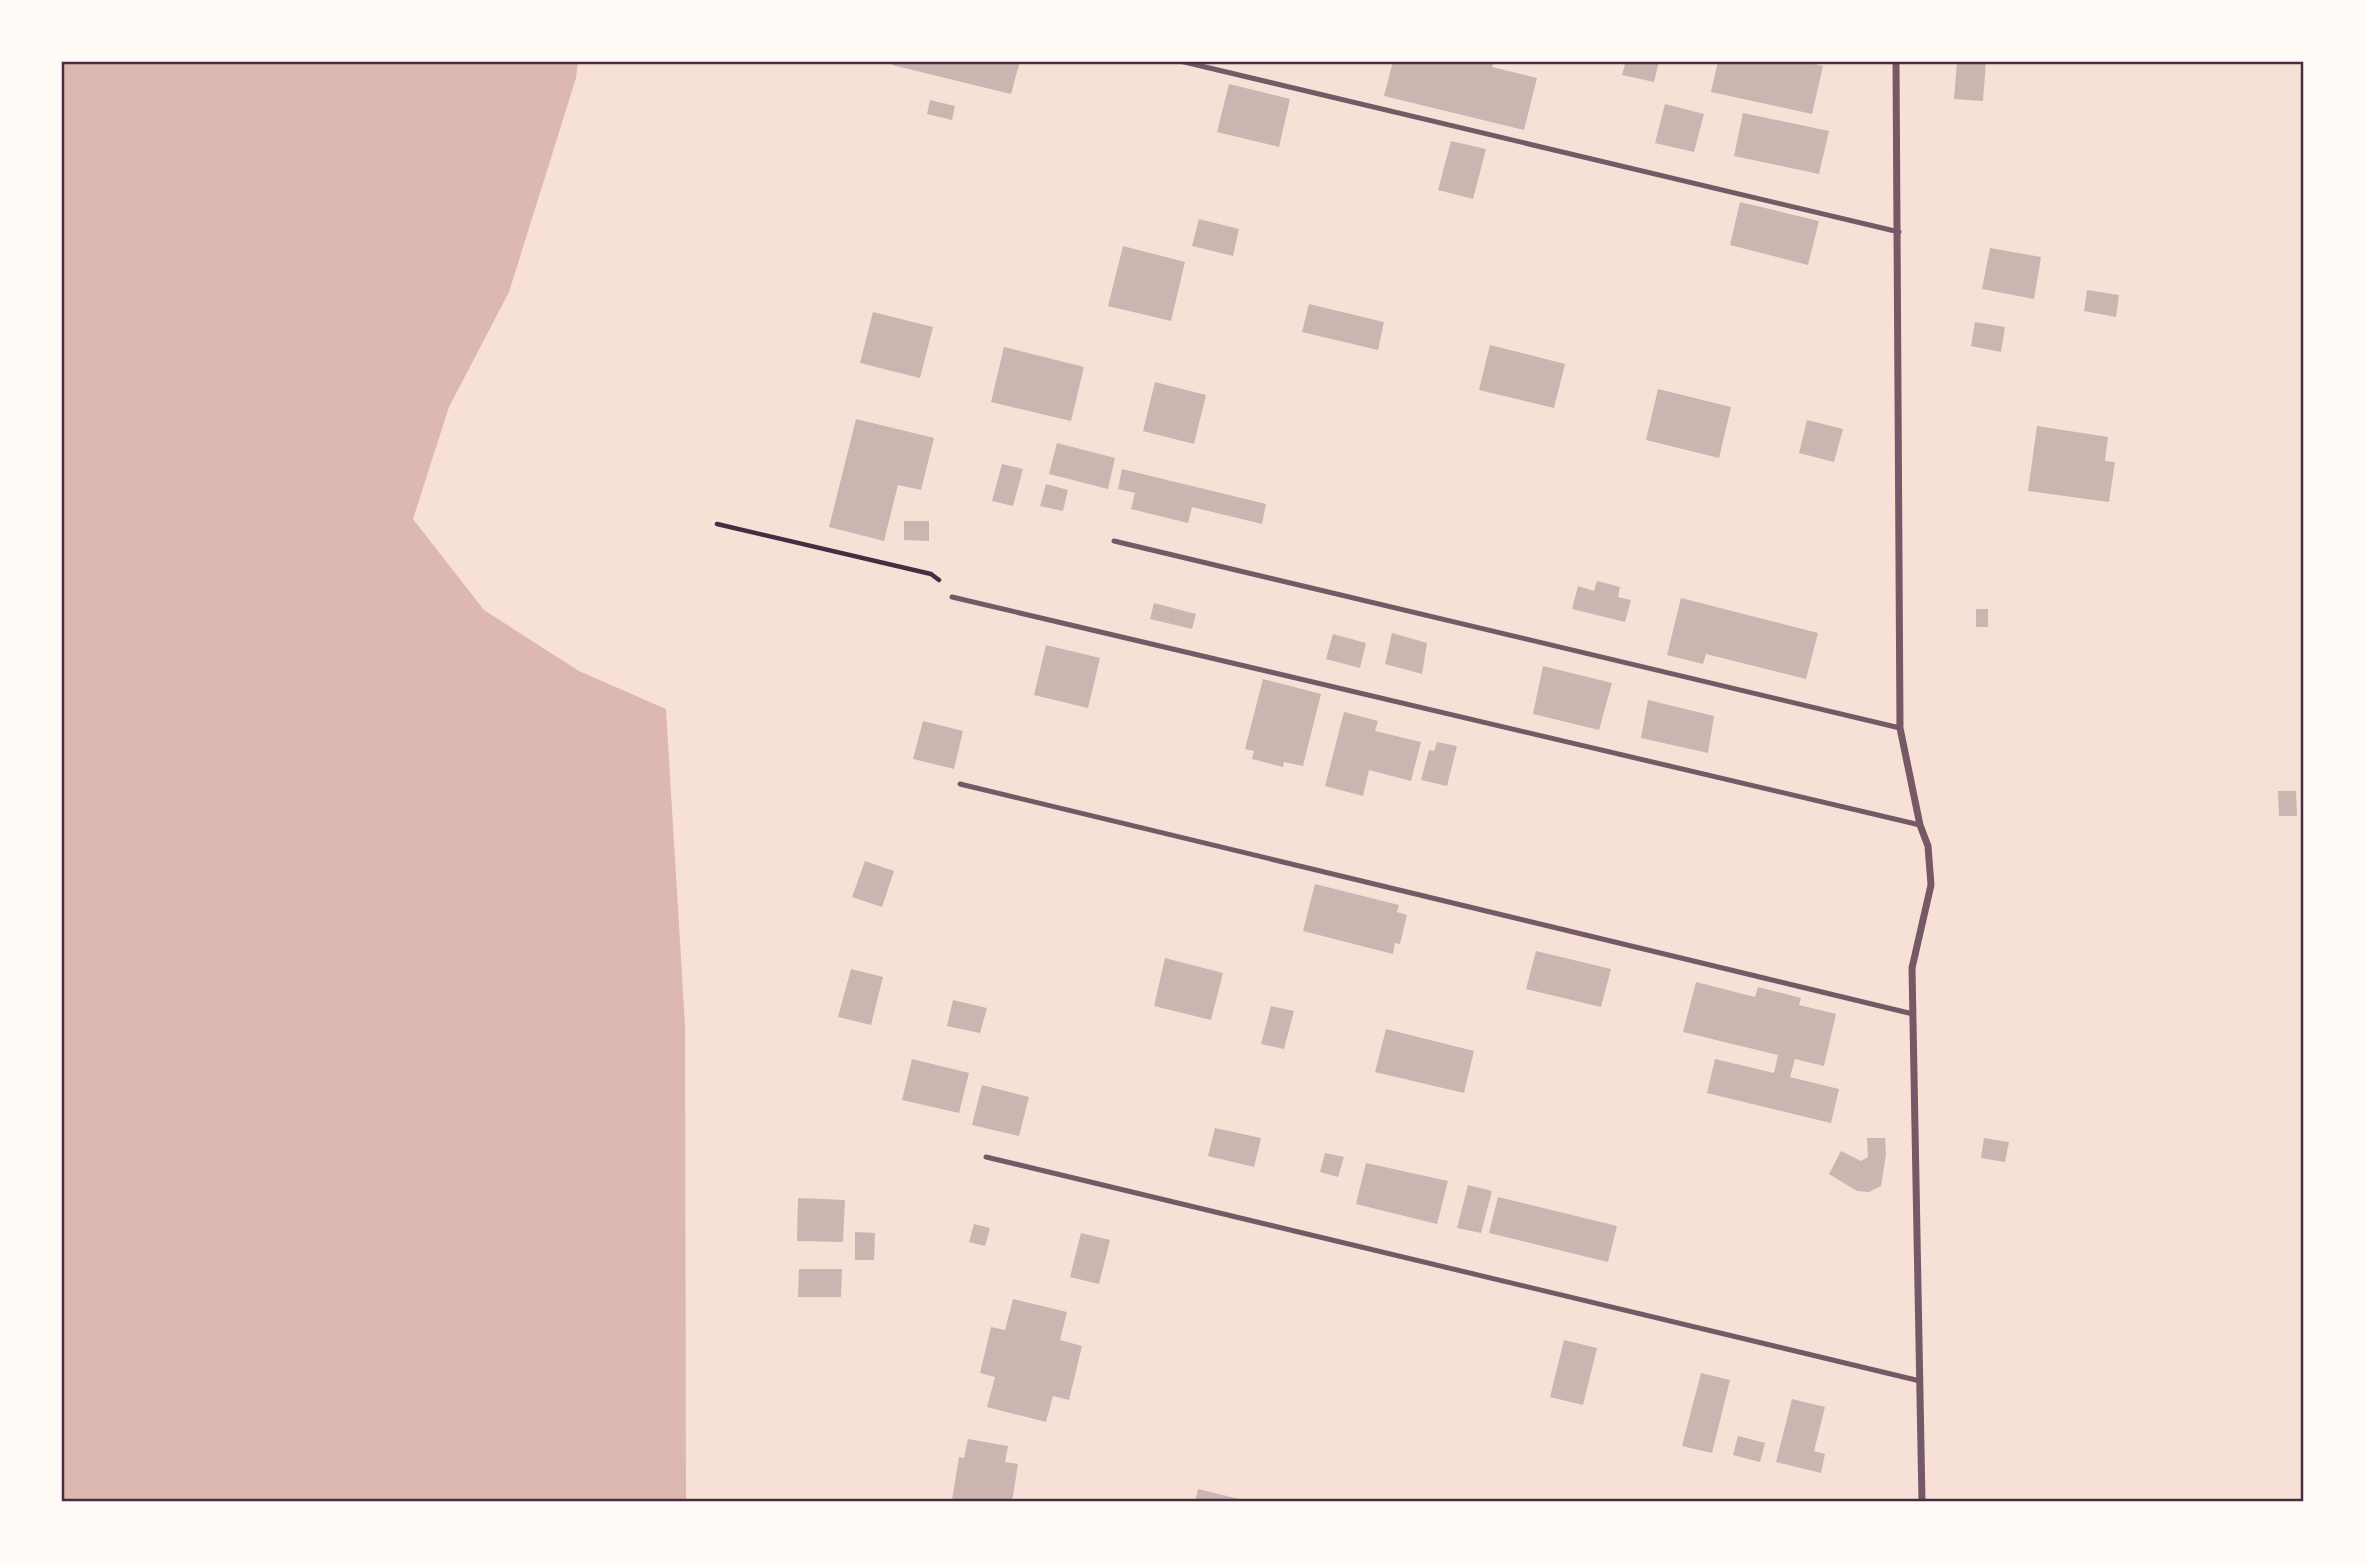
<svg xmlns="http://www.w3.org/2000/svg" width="2365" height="1563" viewBox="0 0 2365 1563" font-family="Arial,sans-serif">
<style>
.water{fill:#dcb8b0}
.building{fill:#ccb4b1}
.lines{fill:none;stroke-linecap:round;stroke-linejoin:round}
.path{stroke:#4a2c40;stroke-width:4.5}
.service{stroke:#755966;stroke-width:5}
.minor{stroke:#755966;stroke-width:7}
.neatline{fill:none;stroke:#4a2c40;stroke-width:2.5}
</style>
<rect width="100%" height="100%" fill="#f7e1d7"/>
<!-- water -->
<path class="water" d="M 61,61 L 578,61 L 576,78 L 509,292 L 449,407 L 413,519 L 484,610 L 579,671 L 666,709 L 685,1025 L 686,1502 L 61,1502 Z"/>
<!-- building -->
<path class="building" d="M 893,61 L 1020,61 L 1011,94 L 892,65 Z
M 1393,61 L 1494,61 L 1492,67 L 1537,78 L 1524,130 L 1384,96 Z
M 1626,61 L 1659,61 L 1654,82 L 1622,75 Z
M 1718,61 L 1801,61 L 1823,66 L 1812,114 L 1711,92 Z
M 1957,61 L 1986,61 L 1983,101 L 1954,99 Z
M 1229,84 L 1290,99 L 1279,147 L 1217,132 Z
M 930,100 L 955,106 L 952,120 L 927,114 Z
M 1665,104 L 1704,114 L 1694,152 L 1655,143 Z
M 1743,113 L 1829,131 L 1819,174 L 1734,156 Z
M 1451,141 L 1486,149 L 1473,199 L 1438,190 Z
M 1740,202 L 1819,221 L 1808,265 L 1730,245 Z
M 1199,219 L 1239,229 L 1233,256 L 1192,246 Z
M 1123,246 L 1185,262 L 1171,321 L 1108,306 Z
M 1990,248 L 2041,257 L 2034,299 L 1982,289 Z
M 2087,290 L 2119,295 L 2116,317 L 2084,311 Z
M 1309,304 L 1384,322 L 1378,350 L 1302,332 Z
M 873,312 L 933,327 L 920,378 L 860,363 Z
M 1975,322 L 2005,327 L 2001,352 L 1971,346 Z
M 1490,345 L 1565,364 L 1554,408 L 1479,390 Z
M 1004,347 L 1084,367 L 1071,421 L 991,402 Z
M 1155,382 L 1206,395 L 1194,444 L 1143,431 Z
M 1658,389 L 1731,407 L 1719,458 L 1646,440 Z
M 856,419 L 934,438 L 921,490 L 898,485 L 884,541 L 829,527 Z
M 1807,420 L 1843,429 L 1834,462 L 1799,453 Z
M 2037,426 L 2108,437 L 2105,461 L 2115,462 L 2109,502 L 2028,491 Z
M 1057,443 L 1115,458 L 1108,489 L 1049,474 Z
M 1002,464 L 1023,469 L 1013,506 L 992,501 Z
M 1122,469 L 1266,504 L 1262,524 L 1192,507 L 1188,523 L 1131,509 L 1135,493 L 1118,489 Z
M 1046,484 L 1068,490 L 1063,511 L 1040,506 Z
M 904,521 L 929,521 L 929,541 L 904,540 Z
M 1597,581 L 1620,587 L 1618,597 L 1631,600 L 1625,622 L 1572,609 L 1578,586 L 1594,591 Z
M 1681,598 L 1818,633 L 1806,679 L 1706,654 L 1703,664 L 1667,655 Z
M 1154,603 L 1196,614 L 1192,629 L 1150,619 Z
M 1976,609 L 1988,609 L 1988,627 L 1976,627 Z
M 1392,633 L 1427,643 L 1422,674 L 1385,664 Z
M 1333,634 L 1366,643 L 1360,668 L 1326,659 Z
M 1046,645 L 1100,658 L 1088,708 L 1034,695 Z
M 1543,666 L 1612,683 L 1599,730 L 1533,714 Z
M 1263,679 L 1321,694 L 1303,766 L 1284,762 L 1283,767 L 1252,759 L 1254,751 L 1245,749 Z
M 1648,700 L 1714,716 L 1708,753 L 1641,738 Z
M 1344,712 L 1378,721 L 1375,731 L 1421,742 L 1411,781 L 1369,770 L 1363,796 L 1325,786 Z
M 923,721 L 963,731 L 954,769 L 913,759 Z
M 1437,742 L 1457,746 L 1447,786 L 1421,780 L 1429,750 L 1434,751 Z
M 2278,791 L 2296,791 L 2297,816 L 2279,816 Z
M 865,861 L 894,871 L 882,907 L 852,897 Z
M 1315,884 L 1399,905 L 1397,912 L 1407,915 L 1400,944 L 1395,943 L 1393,954 L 1303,931 Z
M 1536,951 L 1611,969 L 1601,1007 L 1526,989 Z
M 1165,958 L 1223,973 L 1211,1020 L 1154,1006 Z
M 851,969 L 883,977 L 871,1025 L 838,1017 Z
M 1696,982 L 1755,997 L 1758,987 L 1801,998 L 1799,1005 L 1836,1014 L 1824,1066 L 1795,1059 L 1790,1077 L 1839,1089 L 1831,1123 L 1707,1093 L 1715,1059 L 1774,1073 L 1778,1055 L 1683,1032 Z
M 953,1000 L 987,1008 L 980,1033 L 947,1026 Z
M 1271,1006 L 1294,1011 L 1284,1049 L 1261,1044 Z
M 1386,1029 L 1474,1051 L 1464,1093 L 1375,1072 Z
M 912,1059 L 969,1073 L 959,1113 L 902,1100 Z
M 982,1085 L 1029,1097 L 1019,1136 L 972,1125 Z
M 1215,1128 L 1261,1138 L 1254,1167 L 1208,1156 Z
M 1867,1138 L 1885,1138 L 1886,1155 L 1881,1186 L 1869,1192 L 1857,1191 L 1829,1174 L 1841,1151 L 1861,1161 L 1868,1157 Z
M 1984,1138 L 2009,1142 L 2005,1162 L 1981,1158 Z
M 1325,1153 L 1344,1157 L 1338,1177 L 1320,1172 Z
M 1366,1163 L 1448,1181 L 1437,1224 L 1356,1204 Z
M 1468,1185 L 1492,1191 L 1481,1233 L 1457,1228 Z
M 1498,1197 L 1617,1226 L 1608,1262 L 1489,1233 Z
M 798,1198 L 845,1200 L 843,1242 L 797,1241 Z
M 974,1224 L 990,1228 L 985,1246 L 969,1242 Z
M 855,1232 L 875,1233 L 874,1260 L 855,1260 Z
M 1081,1233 L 1110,1240 L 1099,1284 L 1070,1277 Z
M 799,1269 L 842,1269 L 841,1297 L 798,1297 Z
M 1013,1299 L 1067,1312 L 1060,1340 L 1082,1346 L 1069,1400 L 1053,1396 L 1046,1422 L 987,1407 L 995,1377 L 980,1373 L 991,1327 L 1005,1330 Z
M 1564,1340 L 1597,1348 L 1583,1405 L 1550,1397 Z
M 1701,1373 L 1730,1380 L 1712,1453 L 1682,1446 Z
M 1792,1399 L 1825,1407 L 1814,1451 L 1825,1454 L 1821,1473 L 1776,1462 Z
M 1738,1436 L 1765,1443 L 1760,1462 L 1733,1455 Z
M 968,1439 L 1008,1446 L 1005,1462 L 1018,1464 L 1012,1502 L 952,1500 L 959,1457 L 964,1458 Z
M 1198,1489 L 1239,1499 L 1239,1502 L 1195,1502 Z"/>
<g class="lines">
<!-- path -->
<path class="path" d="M 717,524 L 931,574 L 939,580"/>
<!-- service -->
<path class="service" d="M 1180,61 L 1899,232
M 1114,541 L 1900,728
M 952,597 L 1920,825
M 960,784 L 1913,1014
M 986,1157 L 1920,1381"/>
<!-- minor -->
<path class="minor" d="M 1896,61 L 1900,728 L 1920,825 L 1928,846 L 1931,885 L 1912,968 L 1922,1502"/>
</g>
<!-- border -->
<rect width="2365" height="1563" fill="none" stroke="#fffaf5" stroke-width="126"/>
<rect x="63" y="63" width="2239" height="1437" class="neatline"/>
</svg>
